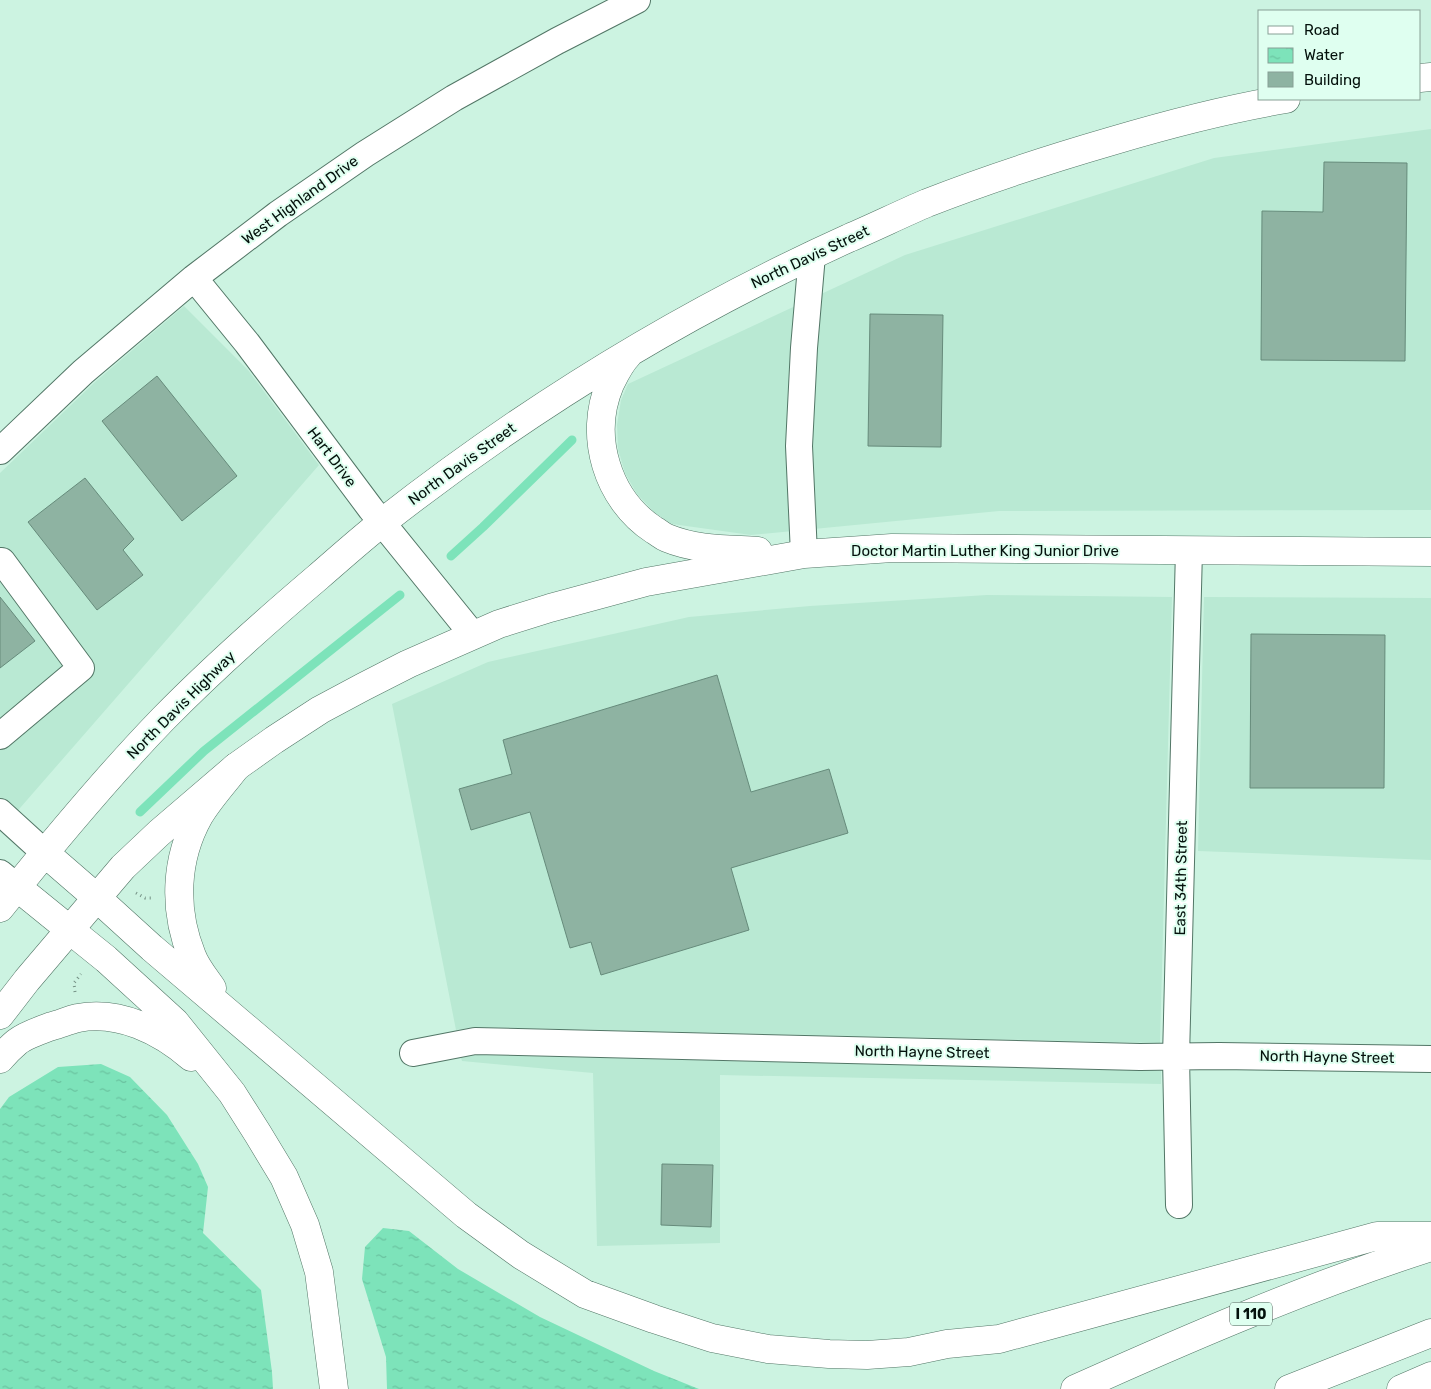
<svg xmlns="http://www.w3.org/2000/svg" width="1431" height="1389" viewBox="0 0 1431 1389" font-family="Rubik,sans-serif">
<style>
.built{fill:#b9e9d3}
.water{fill:url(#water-ripples)}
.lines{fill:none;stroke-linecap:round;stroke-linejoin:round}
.stream{stroke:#7de3ba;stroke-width:9}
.building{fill:#8eb3a2;stroke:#668b7b}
.minor-casing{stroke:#527666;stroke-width:28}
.major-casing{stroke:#527666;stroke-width:29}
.highway-casing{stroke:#527666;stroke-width:29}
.path{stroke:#759185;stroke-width:3;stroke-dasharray:1 4;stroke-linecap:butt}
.minor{stroke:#fff;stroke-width:26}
.major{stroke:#fff;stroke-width:28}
.highway{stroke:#fff;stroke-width:28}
.labels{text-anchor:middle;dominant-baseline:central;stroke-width:4;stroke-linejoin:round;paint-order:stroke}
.shield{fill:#dffff0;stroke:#465850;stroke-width:1}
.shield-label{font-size:14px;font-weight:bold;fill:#04110c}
.street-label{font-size:15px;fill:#04110c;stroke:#dffff0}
</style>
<defs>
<pattern id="water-ripples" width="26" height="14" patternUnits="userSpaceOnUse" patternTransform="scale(1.25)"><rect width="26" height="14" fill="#7de3ba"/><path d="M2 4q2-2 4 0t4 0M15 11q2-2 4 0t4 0" fill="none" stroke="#6ac29f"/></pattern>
</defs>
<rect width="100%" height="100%" fill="#ccf3e1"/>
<!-- built -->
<path class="built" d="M 1431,129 L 1431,510 L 999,511 L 751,535 L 672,524 L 654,512 L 637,494 L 625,473 L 618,449 L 617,425 L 621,400 L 628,384 L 905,255 L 1214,158 Z
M 184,306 L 248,370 L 319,465 L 0,831 L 0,473 L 95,382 Z
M 987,595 L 1172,597 L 1160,1043 L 475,1027 L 456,1030 L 392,704 L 488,662 L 689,617 L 810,606 Z
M 1204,597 L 1431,598 L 1431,860 L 1198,851 Z
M 477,1055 L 1161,1071 L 1161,1084 L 720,1075 L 720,1243 L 597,1246 L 593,1073 L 462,1061 L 461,1058 Z"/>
<!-- water -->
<path class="water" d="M 101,1064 L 130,1077 L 167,1115 L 198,1164 L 208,1187 L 203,1233 L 261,1290 L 272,1372 L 273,1389 L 0,1389 L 0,1109 L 9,1097 L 58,1067 Z
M 383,1228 L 409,1231 L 458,1269 L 540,1317 L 654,1371 L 699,1389 L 387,1389 L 386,1357 L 362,1279 L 365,1247 Z"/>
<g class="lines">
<!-- stream -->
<path class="stream" d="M 451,556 L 483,527 L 572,440
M 140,812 L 204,751 L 400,595"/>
</g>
<!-- building -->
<path class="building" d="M 1324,162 L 1407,163 L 1405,361 L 1261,360 L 1262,211 L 1323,212 Z
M 870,314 L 943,315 L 941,447 L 868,446 Z
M 157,376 L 237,476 L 182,521 L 102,421 Z
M 85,478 L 134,539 L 123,550 L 143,575 L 97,610 L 28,522 Z
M 0,597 L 35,641 L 0,668 Z
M 1251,634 L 1385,635 L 1384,788 L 1250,788 Z
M 717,675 L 751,792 L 829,769 L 848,833 L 731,868 L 749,930 L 601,975 L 591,942 L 570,948 L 530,812 L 471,830 L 459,789 L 512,774 L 503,740 Z
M 662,1164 L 713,1165 L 711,1227 L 661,1225 Z"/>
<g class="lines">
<defs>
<path id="minor" d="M 194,278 L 247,343 L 371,509 L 473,635
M 0,451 L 83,372 L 194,278 L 278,214 L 365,154 L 454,98 L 557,41 L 637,0
M 804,554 L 799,446 L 804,348 L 812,255
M 0,736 L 81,668 L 2,561
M 0,812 L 45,853
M 0,873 L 17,887
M 413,1053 L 475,1041 L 1140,1057 L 1219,1056 L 1431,1059
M 1179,1205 L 1176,1057 L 1189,550"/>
<path id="major" d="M 1420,78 L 1431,77
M 628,355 C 620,363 615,374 610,384 C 588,436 607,499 654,530 C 658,532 662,536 667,538 C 696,550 727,549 758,551
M 45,853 L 97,898
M 17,887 L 70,930
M 0,908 C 52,843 105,779 163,719 C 212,669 265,622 318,577 C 340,558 361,539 384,521 C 527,409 683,313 849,238 C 875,227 901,214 927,203 C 988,179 1050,159 1112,141 C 1169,124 1227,109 1286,99
M 0,1015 L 27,980 L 123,867 L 159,833 L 236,767 L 274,740 L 320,710 L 363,687 L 408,664 L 499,624 L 550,608 L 646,582 L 804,554 L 892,548 L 1431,552"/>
<path id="highway" d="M 97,898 L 152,948 L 466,1215 L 521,1255 L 585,1294 L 654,1319 L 712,1338 L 768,1349 L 829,1354 L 867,1355 L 909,1352 L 947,1344 L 999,1339 L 1377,1236 L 1431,1236
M 70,930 L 106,959 L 175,1022 L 232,1093 L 258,1134 L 284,1177 L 305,1225 L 319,1272 L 334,1389
M 212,988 C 205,978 196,967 192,956 C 173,910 175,859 199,816 C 209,799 224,783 236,767
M 0,1059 C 5,1053 11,1047 17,1042 C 26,1035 41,1030 52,1026 C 60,1024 69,1020 78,1018 C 119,1010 161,1031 191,1057
M 1075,1389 C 1191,1337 1309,1286 1431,1247
M 1289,1389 L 1431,1333
M 1401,1389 L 1431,1376"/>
</defs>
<!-- minor casing -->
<use href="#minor" class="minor-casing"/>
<!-- major casing -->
<use href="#major" class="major-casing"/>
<!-- highway casing -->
<use href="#highway" class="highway-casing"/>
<!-- path -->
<path class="path" d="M 136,893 L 145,898 L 153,898
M 75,992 L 74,983 L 81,974"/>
<!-- minor -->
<use href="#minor" class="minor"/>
<!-- major -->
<use href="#major" class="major"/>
<!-- highway -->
<use href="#highway" class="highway"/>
</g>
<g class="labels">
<!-- shield labels -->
<rect class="shield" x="1230" y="1302.5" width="42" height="23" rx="4"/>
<g class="shield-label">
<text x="1251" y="1314">I 110</text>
</g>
<!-- street labels -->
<g class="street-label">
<text transform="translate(300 200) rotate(-36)">West Highland Drive</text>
<text transform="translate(810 257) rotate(-25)">North Davis Street</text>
<text transform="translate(332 457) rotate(53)">Hart Drive</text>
<text transform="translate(462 464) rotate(-36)">North Davis Street</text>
<text x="985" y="551">Doctor Martin Luther King Junior Drive</text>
<text transform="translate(181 705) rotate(-45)">North Davis Highway</text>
<text transform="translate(1181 878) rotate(-89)">East 34th Street</text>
<text transform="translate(922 1052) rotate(1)">North Hayne Street</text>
<text transform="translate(1327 1057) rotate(1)">North Hayne Street</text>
</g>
</g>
<!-- legend -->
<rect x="1258" y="10" width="162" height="90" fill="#dffff0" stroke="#87a095"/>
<rect x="1268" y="26" width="25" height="8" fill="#ffffff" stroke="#87a095"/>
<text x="1304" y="35" font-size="15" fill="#04110c">Road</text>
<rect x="1268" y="48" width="25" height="15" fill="url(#water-ripples)" stroke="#87a095"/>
<text x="1304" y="60" font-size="15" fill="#04110c">Water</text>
<rect x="1268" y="72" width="25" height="15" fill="#8eb3a2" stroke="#87a095"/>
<text x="1304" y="85" font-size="15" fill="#04110c">Building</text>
</svg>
